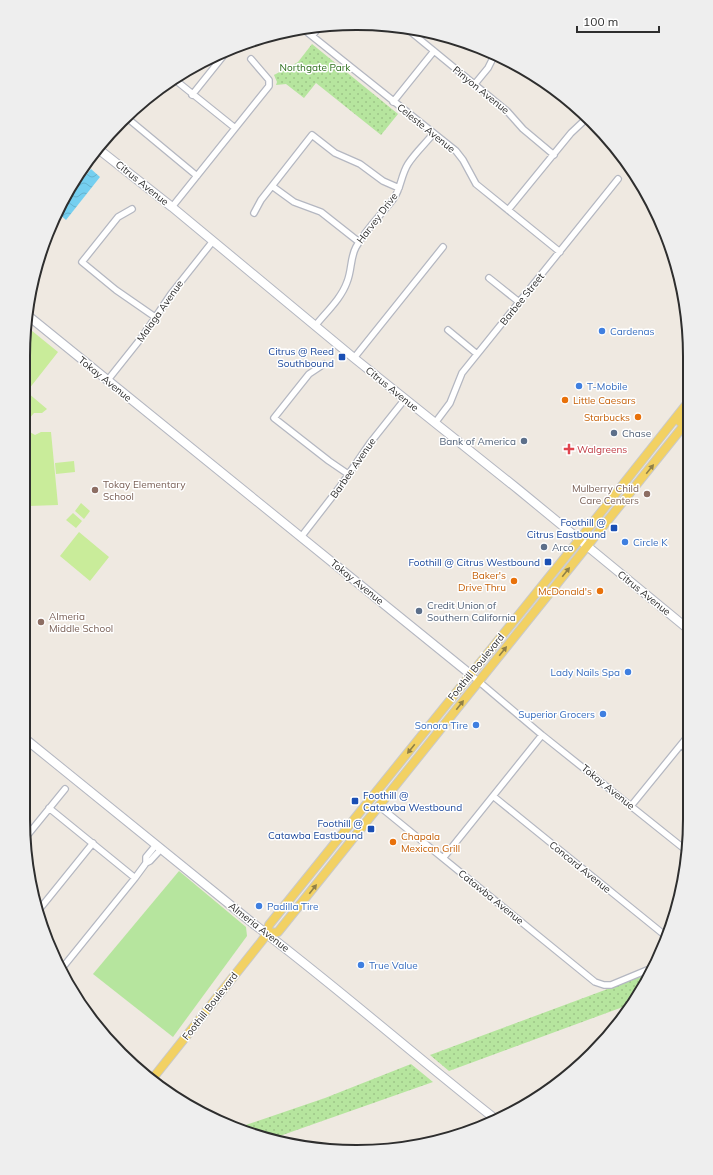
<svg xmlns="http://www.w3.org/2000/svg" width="713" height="1175" viewBox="0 0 713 1175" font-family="Mulish,sans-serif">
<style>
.grass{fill:#b6e59e}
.park{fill:url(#park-dots)}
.pitch{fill:#c9ec9a}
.water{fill:url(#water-waves)}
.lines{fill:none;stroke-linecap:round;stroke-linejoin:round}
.street-casing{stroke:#b4b7c1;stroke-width:8}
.secondary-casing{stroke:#b4b7c1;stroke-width:10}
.primary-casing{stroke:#c9c9c9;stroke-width:10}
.street{stroke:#fff;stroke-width:5.5}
.secondary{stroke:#fff;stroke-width:8}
.primary{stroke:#f2d163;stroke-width:8}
.oneway{fill:#908048}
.shop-dot{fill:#3f7fe0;stroke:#fff;stroke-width:1.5}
.transit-dot{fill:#1a4fb4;stroke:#fff;stroke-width:1.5}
.food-dot{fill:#e8710a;stroke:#fff;stroke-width:1.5}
.service-dot{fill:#5c6f8a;stroke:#fff;stroke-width:1.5}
.health-dot{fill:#e0444e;stroke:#fff;stroke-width:1.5}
.education-dot{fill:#8d6e63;stroke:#fff;stroke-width:1.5}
.labels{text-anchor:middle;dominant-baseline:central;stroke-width:3;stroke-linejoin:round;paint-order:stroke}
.park-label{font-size:10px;fill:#2c6e1b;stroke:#fff}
.street-label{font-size:10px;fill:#2e2e2e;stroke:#fff}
.shop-label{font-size:10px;fill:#366cbe;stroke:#fff;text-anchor:start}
.transit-label{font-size:10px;fill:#164399;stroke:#fff;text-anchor:end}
.food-label{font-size:10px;fill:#c56008;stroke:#fff;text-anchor:end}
.service-label{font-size:10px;fill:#4e5e75;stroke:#fff;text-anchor:start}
.health-label{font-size:10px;fill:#be3a42;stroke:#fff;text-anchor:start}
.education-label{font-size:10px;fill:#785e54;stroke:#fff;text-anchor:start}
.rim{fill:none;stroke:#2e2e2e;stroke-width:2}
</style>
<defs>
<pattern id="park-dots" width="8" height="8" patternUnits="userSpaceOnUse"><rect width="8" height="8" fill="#b6e59e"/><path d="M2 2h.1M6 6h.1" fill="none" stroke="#9dc588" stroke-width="1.8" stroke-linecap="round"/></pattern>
<pattern id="water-waves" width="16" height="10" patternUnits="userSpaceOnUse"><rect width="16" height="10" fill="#75cff0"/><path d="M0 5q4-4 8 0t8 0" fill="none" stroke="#66b2ce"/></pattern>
</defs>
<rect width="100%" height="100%" fill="#efe9e1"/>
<!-- grass -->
<path class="grass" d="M 179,871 L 246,927 L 247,936 L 173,1037 L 93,974 Z"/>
<!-- park -->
<path class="park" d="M 312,44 L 398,114 L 381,135 L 316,83 L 304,98 L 286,84 L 276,85 L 277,82 L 274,75 L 298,62 Z
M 648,974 L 631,1004 L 449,1071 L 430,1055 Z
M 411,1064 L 433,1082 L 274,1138 L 250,1134 L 237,1128 L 325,1098 Z"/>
<!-- pitch -->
<path class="pitch" d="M 26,326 L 58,352 L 25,394 Z
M 28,393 L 47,409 L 42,413 L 34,413 C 29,418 27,424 28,431 L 35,435 L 41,432 L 51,432 L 58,505 L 29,506 L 25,512 L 25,396 Z
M 74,461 L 75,472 L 56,474 L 55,463 Z
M 81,503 L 90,511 L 84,519 L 75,511 Z
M 73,513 L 82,521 L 76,528 L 66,520 Z
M 79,532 L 109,557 L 90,581 L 60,556 Z"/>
<!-- water -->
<path class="water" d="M 91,169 L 100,177 L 66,220 L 58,213 L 64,202 Z"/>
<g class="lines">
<defs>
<path id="street" d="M 302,28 L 456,151 L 463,160 L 476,184 L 560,252
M 406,28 L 507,111 L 523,129 L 554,155
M 312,36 L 320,26
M 174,79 L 235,128
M 474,85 L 488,68 L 495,54
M 192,95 L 228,50
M 393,102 L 434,51
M 126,117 L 197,176
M 272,186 L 294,202 L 321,212 L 359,242
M 172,207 L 269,86 L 269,80 L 251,59
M 132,209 L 118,217 L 82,262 L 116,290 L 155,317
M 508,210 L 571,133 L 587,118
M 254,213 L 261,200 L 312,135 L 335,153 L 360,164 L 383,181 L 399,188
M 489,278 L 519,302
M 315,326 C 326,312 341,299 347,282 C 352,270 350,258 356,247 C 366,229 382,214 394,198 C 401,188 401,175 408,164 C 415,153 425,144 433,134
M 448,330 L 477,354
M 354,358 L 443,247
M 324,364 L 309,374 L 274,418 L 329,461 L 348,474
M 107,381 L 142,337 L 171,294 L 213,241
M 435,423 L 450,403 L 462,373 L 618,179
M 301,537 L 339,488 L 370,443 L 405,399
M 470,674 L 542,735 L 687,851
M 681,745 L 688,750
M 493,796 L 667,937
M 379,806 L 595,982 L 604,985 L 611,985 L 652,968
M 631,806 L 688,736
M 49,808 L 135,878
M 26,837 L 65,789
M 444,857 L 542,735
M 146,863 L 146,857 L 156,845
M 38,911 L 93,843
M 63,967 L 135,878 L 146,863 L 150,861 L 161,849"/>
<path id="secondary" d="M 97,148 L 172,207 L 354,358 L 519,490 L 688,629
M 26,314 L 470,674
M 23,737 L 255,925 C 337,987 414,1055 494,1118"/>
<path id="primary" d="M 680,422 L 689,411
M 267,934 L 278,932 L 689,419
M 153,1078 L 261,942 L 267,934 L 269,925 L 298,889 L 579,540 L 689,401"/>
</defs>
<!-- street casing -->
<use href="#street" class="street-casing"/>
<!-- secondary casing -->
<use href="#secondary" class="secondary-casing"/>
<!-- primary casing -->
<use href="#primary" class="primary-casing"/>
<!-- street -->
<use href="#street" class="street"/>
<!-- secondary -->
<use href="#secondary" class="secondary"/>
<!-- primary -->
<use href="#primary" class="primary"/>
</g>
<!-- one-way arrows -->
<defs><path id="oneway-solid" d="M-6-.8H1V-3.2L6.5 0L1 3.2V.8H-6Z"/></defs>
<g class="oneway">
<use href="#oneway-solid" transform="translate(650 469) rotate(-51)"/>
<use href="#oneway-solid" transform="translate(566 572) rotate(-51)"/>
<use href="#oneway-solid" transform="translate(503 651) rotate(-51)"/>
<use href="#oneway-solid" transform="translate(460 705) rotate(-52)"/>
<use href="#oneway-solid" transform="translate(411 749) rotate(129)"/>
<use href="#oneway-solid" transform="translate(313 889) rotate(-52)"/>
</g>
<!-- markers -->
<g class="shop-dot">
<circle cx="602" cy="331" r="4"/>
<circle cx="579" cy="386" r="4"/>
<circle cx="625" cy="542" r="4"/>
<circle cx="628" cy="672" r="4"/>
<circle cx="603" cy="714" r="4"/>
<circle cx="476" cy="725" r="4"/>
<circle cx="259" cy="906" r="4"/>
<circle cx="361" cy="965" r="4"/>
</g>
<g class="transit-dot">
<rect x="338" y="353" width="8" height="8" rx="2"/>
<rect x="610" y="524" width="8" height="8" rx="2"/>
<rect x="544" y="558" width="8" height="8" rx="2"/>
<rect x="351" y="797" width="8" height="8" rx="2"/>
<rect x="367" y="825" width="8" height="8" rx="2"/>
</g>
<g class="food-dot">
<circle cx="565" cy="400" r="4"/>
<circle cx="638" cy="417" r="4"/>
<circle cx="514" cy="581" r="4"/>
<circle cx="600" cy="591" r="4"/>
<circle cx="393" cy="842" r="4"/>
</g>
<g class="service-dot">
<circle cx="614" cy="433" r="4"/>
<circle cx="524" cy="441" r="4"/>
<circle cx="544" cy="547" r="4"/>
<circle cx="419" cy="611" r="4"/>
</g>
<path class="health-dot" d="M567 443h4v4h4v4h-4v4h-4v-4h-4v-4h4z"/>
<g class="education-dot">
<circle cx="95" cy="490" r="4"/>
<circle cx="647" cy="494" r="4"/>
<circle cx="41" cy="622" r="4"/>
</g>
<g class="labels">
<!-- park labels -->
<g class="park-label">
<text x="315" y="67">Northgate Park</text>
</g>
<!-- street labels -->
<g class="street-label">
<text transform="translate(481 90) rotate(39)">Pinyon Avenue</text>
<text transform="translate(426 128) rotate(39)">Celeste Avenue</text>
<text transform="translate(142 183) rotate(39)">Citrus Avenue</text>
<text transform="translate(377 218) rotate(-53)">Harvey Drive</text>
<text transform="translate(522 299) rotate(-51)">Barbee Street</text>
<text transform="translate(160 311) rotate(-55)">Malaga Avenue</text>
<text transform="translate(105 379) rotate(39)">Tokay Avenue</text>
<text transform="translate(392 389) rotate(39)">Citrus Avenue</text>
<text transform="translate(353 468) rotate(-55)">Barbee Avenue</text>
<text transform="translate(357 582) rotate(39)">Tokay Avenue</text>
<text transform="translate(644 593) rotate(39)">Citrus Avenue</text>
<text transform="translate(476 667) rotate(-51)">Foothill Boulevard</text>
<text transform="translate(608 787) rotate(39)">Tokay Avenue</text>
<text transform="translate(580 867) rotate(39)">Concord Avenue</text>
<text transform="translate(491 897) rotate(39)">Catawba Avenue</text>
<text transform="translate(259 927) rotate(38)">Almeria Avenue</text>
<text transform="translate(210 1006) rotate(-52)">Foothill Boulevard</text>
</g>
<!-- shop labels -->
<g class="shop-label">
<text x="610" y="331">Cardenas</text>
<text x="587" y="386">T-Mobile</text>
<text x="633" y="542">Circle K</text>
<text x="620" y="672" text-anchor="end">Lady Nails Spa</text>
<text x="595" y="714" text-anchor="end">Superior Grocers</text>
<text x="468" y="725" text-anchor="end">Sonora Tire</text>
<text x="267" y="906">Padilla Tire</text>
<text x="369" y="965">True Value</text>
</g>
<!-- transit labels -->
<g class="transit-label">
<text x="334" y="351">Citrus @ Reed<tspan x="334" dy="12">Southbound</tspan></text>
<text x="606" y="522">Foothill @<tspan x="606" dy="12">Citrus Eastbound</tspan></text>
<text x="540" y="562">Foothill @ Citrus Westbound</text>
<text x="363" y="795" text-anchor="start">Foothill @<tspan x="363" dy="12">Catawba Westbound</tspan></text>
<text x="363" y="823">Foothill @<tspan x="363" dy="12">Catawba Eastbound</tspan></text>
</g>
<!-- food labels -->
<g class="food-label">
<text x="573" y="400" text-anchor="start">Little Caesars</text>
<text x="630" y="417">Starbucks</text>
<text x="506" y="575">Baker's<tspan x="506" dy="12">Drive Thru</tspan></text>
<text x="592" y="591">McDonald's</text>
<text x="401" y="836" text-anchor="start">Chapala<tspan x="401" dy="12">Mexican Grill</tspan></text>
</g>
<!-- service labels -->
<g class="service-label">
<text x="622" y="433">Chase</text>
<text x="516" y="441" text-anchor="end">Bank of America</text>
<text x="552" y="547">Arco</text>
<text x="427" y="605">Credit Union of<tspan x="427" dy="12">Southern California</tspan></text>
</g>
<!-- health labels -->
<g class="health-label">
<text x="577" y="449">Walgreens</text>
</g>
<!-- education labels -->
<g class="education-label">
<text x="103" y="484">Tokay Elementary<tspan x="103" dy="12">School</tspan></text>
<text x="639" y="488" text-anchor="end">Mulberry Child<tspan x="639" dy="12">Care Centers</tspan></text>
<text x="49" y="616">Almeria<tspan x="49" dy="12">Middle School</tspan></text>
</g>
</g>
<!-- crop -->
<path d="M0 0H713V1175H0ZM356 30H357A326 326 0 0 1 683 356V819A326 326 0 0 1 357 1145H356A326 326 0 0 1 30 819V356A326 326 0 0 1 356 30Z" fill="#eee" fill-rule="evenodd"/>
<path class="rim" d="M356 30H357A326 326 0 0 1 683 356V819A326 326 0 0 1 357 1145H356A326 326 0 0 1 30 819V356A326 326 0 0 1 356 30Z"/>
<!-- scale -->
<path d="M577 26v6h82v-6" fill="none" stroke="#2e2e2e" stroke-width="2"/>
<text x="583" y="26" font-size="12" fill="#2e2e2e" stroke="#ffffff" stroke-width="3" paint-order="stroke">100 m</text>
</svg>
